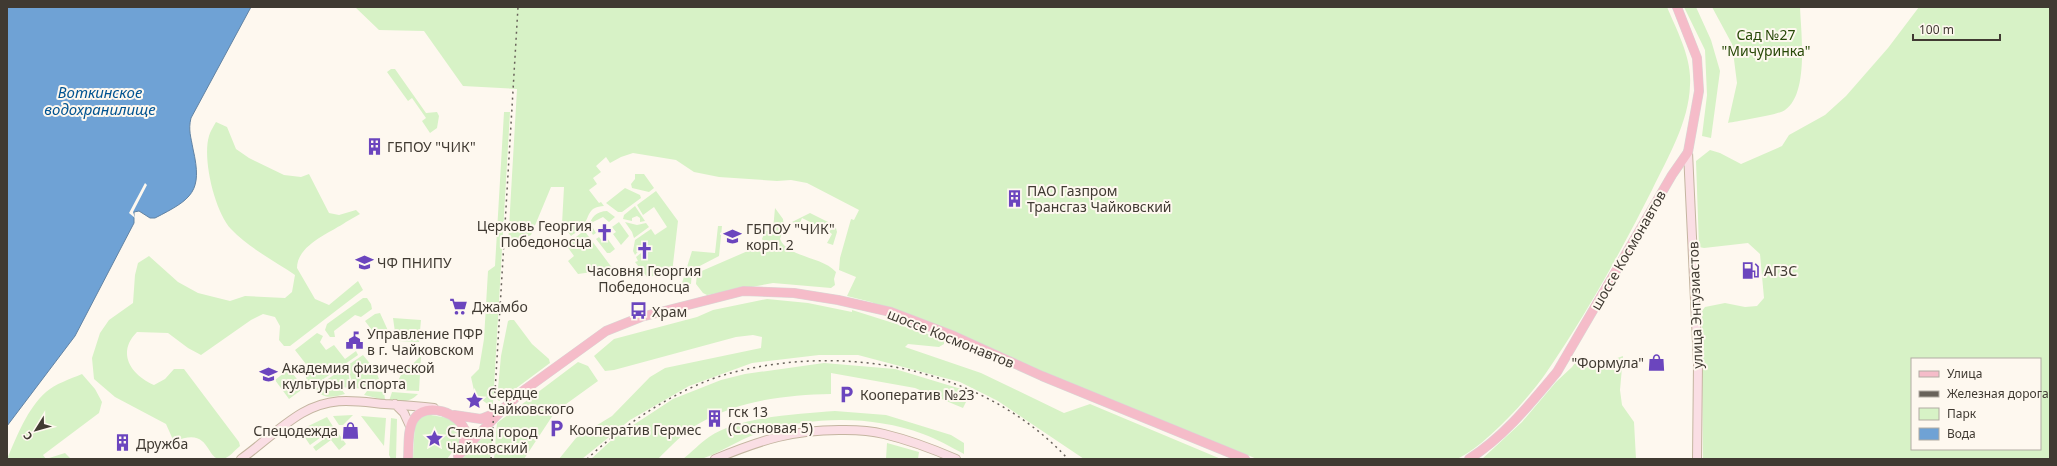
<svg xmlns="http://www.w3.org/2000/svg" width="2057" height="466" viewBox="0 0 2057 466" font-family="'Noto Sans',sans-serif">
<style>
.green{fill:#d7f2c6;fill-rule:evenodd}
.water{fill:#6fa2d5;stroke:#6183a4}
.pier{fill:#fef8ef}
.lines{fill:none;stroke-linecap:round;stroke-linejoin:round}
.secondary-casing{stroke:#c4b5a0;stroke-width:10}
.primary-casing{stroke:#d9d8d6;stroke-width:10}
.secondary{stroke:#fadee4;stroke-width:8}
.primary{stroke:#f5bcc9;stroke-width:9}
.rail{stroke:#68625a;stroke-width:1.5;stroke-dasharray:2 4;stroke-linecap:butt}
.labels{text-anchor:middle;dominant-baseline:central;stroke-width:4;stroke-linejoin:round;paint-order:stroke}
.park-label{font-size:14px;fill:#284907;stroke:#fef8ef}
.poi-label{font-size:14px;fill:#403a32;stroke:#fef8ef;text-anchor:start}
.street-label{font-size:14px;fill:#403a32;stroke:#fef8ef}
.water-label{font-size:15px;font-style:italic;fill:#005391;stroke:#fef8ef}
</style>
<rect width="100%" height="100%" fill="#fef8ef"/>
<!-- green -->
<path class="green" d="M 355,7 L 1667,7 C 1677,31 1692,58 1690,85 C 1689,122 1668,157 1652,190 C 1620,253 1586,315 1546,373 C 1528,399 1485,446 1457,459 L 1257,459 L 871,302 L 847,296 L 856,277 L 839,270 L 840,258 L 851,219 L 854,220 L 859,210 L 807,183 L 791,180 L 777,181 L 719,177 L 694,172 L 676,160 L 633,153 L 621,157 L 610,163 L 606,157 L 596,166 L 601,172 L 593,178 L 597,184 L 589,190 L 599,203 L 601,202 L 604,206 C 588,207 590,215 584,225 C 581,230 575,233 571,236 L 562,224 L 564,187 L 551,187 L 531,235 L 508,245 L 517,89 L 463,86 L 424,31 L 379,30 Z
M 1684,7 L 1696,7 L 1711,40 L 1720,71 L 1711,138 L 1702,136 L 1707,95 L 1705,50 Z
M 1712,7 L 1800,7 C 1801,33 1809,94 1785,110 C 1779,115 1738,121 1728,123 L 1737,83 L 1732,44 Z
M 1919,7 L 2050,7 L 2050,459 L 1703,459 L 1702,311 L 1705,307 L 1725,303 L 1745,307 L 1757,306 L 1764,298 L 1760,254 L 1748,243 L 1704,248 L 1699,247 L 1696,161 L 1710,150 L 1720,153 L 1741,164 L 1782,146 L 1789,135 L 1825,115 L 1846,96 L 1888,48 ZM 1912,359 L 2040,359 L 2040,449 L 1912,449 Z
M 391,69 L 395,69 L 426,113 L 437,112 L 439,116 L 437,128 L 430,133 L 422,121 L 426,118 L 412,98 L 408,101 L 387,72 Z
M 504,112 L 510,112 L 493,404 L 489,405 L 475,395 L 471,377 L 479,369 L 484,339 L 488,271 L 495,266 Z
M 216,122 L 227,127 L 236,149 L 249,158 L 284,175 L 301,177 L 309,174 L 329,213 L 339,215 L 356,210 L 360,214 L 346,222 C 330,233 297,245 297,268 L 315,299 L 329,305 L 358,281 L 363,290 L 290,346 L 284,346 L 279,340 L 280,326 L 275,317 L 263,314 L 251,320 L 201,355 L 188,348 L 168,333 L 137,332 C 116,353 131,375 154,385 L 165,379 L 174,369 L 184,369 L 239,442 L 240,446 C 235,450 229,458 223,459 C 205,463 212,424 174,442 L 166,424 L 115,397 L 94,379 L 92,358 L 100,333 L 109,320 L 133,303 L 135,275 L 138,263 L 149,256 L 178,282 L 198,293 L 230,301 L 245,296 L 285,298 L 292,292 L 295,275 C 273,260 249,248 231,229 C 215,212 202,159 209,136 C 210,132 213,127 216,122 Z
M 635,174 L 644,174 L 654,188 L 649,192 L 632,188 L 631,184 L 635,179 Z
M 625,188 L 640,195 L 641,198 L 622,212 L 618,212 L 606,203 Z
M 656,191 L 678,221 L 672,273 L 647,277 L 635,262 L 638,261 L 636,257 L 641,253 L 646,253 L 647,248 L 642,247 L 635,255 L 633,251 L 635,240 L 651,229 L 655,235 L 667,227 L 654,207 L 643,215 L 637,205 Z
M 635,206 L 645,221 L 640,222 L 640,218 L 637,216 L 632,218 L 632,221 L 623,219 L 624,215 Z
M 775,208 L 783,219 L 784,227 L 780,239 C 788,258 822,256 836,272 L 834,279 L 835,285 L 831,288 L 773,283 L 707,295 L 703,293 L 696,284 L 697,273 L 757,247 L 762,254 L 770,251 L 771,242 L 764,242 L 762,239 L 765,231 L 773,230 Z
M 607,211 L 615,217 L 609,222 L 603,217 L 593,222 L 593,228 L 596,233 L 593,235 C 585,223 594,211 607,211 Z
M 810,213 L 830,223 L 828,231 L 802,218 L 799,225 L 792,222 Z
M 619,222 L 629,236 L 621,245 L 613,234 L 616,232 L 612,227 Z
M 625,222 L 637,225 L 646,223 L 649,227 L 634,238 L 632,232 Z
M 718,226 L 722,226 L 719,256 L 692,270 L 691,284 L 682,283 L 692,251 L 715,253 Z
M 833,227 L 836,228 L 837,232 L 833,245 L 827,243 L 832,234 L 829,232 Z
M 581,233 L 586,233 L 613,269 L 578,274 L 568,261 L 574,256 L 566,245 Z
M 599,237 L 603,242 L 607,238 L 615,249 L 610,253 L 607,253 L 596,239 Z
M 363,298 L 367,298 L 371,304 L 372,309 L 361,317 L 355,315 L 334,331 L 335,337 L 330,337 L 325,330 L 327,324 Z
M 767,299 L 808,303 L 852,312 L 852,310 L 944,339 L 944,344 L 939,347 L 908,344 L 905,347 L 981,373 L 1064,413 L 1090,404 L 1221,459 L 1084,459 L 998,401 L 960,382 L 858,355 L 819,355 L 752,363 L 689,386 L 630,420 L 582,459 L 559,459 L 576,438 L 612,416 L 650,377 L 665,368 L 761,348 L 762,337 L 753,335 L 736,337 L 614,370 L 605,371 L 594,356 L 614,339 L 697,317 L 713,310 Z
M 380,313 L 390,335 L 388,339 L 377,337 L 365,321 L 375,314 Z
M 393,318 L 421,320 L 419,342 L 398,341 L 396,339 Z
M 510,320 L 514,320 L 532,344 L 549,359 L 550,363 L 499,401 L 497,399 L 501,356 L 508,321 Z
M 317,333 L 323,336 L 320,342 L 326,350 L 334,345 L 345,359 L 356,351 L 358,355 L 312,387 L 306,378 L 309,368 L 295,350 Z
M 363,355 L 376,371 L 383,390 L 353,388 L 348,365 Z
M 421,356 L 419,391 L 393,390 L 401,375 Z
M 1623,356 L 1620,390 L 1622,405 L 1634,422 L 1636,459 L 1482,459 L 1522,422 L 1556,382 L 1572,367 L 1578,359 L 1603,363 Z
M 578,362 L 588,366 L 598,381 L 555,412 L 524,459 L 494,459 L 497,423 Z
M 824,363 L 895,369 L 971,392 L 963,408 L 915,388 L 831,373 L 831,394 C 787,395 739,400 700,423 C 685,431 670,447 658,459 L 591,459 L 615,437 L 673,399 L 721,380 L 745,374 Z
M 347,366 L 351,388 L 319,385 Z
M 289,369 L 304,388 L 289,399 L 275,380 Z
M 82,374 L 95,389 L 102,402 L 99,413 L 43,455 L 46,459 L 65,453 L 71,459 L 7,459 C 17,436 27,409 46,392 C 55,384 70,379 82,374 Z
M 318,387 L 341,389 L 345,394 C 333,397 324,400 315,389 Z
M 367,391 L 384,392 L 385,400 L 364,395 Z
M 392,392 L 418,394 C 410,403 400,402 389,401 Z
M 835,411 L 886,415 L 951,435 L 964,443 L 964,454 C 951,447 937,439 923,434 C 870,415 810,416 756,434 C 738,440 722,452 704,458 C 698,460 689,459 683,459 C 692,452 700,443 709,437 C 740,416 799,414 835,411 Z
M 425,414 L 448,418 L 456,423 L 460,432 L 460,442 L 447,459 L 413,459 L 415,421 Z
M 353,415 L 343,425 L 339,425 L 333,416 Z
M 361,416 L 386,418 L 384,446 Z
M 327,417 L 334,428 L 310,445 L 300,430 Z
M 391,418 L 397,419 L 396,459 L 391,459 L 389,455 Z
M 336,430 L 346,444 L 339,450 L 331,440 L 316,451 L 313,447 Z
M 493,431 L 490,459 L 462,459 L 475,444 Z
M 887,443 L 919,452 L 918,459 L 886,459 Z"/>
<!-- water -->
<path class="water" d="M 7,7 L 251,7 L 191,118 C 188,130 191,137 193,149 C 203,192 192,199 155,218 L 150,218 L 139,211 L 134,212 L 134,223 L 75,336 L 7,426 Z"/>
<!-- pier -->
<path class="pier" d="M 145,183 L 147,185 L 133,212 L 135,218 L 129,213 Z"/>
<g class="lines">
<defs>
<path id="secondary" d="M 1688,152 L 1698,364 L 1697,459
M 395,404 L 404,413 L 410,426
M 241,459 C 262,444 280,426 302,413 C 332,396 354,401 385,404 C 402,405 418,406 434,408
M 715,459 C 761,440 794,429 845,430 C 858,430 872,431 884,434 C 909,440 933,449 956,459"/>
<path id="primary" d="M 454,415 L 481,419 L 496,413
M 458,456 L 504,408 L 523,391 L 606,331 L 641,317 L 743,291 L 794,293 L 838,300 L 891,312 L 954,336 L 1042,376 L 1245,459
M 408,459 C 409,447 407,429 414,419 C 426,401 460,412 466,433 L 462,449
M 1469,459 C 1504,437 1531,403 1557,372 L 1672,175 L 1688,152 L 1699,91 L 1697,58 L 1677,7"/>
</defs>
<!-- secondary casing -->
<use href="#secondary" class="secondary-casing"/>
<!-- primary casing -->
<use href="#primary" class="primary-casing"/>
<!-- secondary -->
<use href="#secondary" class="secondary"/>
<!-- primary -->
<use href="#primary" class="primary"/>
<!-- rail -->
<path class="rail" d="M 491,459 L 518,7
M 587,459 C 624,424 681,386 731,373 C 847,342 985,369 1068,459"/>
</g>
<!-- icons -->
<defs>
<symbol id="building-bare" viewBox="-9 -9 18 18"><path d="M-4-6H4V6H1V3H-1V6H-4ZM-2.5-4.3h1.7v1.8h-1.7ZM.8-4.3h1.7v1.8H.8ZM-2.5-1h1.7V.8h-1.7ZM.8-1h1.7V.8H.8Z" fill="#6b45be" stroke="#fef8ef" stroke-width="2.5" paint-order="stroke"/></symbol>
<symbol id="church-bare" viewBox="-9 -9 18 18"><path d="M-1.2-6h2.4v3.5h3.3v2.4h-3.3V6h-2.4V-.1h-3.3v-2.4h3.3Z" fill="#6b45be" stroke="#fef8ef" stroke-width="2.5" paint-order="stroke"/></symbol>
<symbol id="university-bare" viewBox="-9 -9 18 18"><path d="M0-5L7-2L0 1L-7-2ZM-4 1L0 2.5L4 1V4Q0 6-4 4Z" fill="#6b45be" stroke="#fef8ef" stroke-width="2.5" paint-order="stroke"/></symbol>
<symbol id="fuel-bare" viewBox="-9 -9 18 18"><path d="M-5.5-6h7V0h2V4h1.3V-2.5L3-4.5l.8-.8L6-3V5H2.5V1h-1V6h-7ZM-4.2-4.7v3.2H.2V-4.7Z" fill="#6b45be" stroke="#fef8ef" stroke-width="2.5" paint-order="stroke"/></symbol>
<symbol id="supermarket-bare" viewBox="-9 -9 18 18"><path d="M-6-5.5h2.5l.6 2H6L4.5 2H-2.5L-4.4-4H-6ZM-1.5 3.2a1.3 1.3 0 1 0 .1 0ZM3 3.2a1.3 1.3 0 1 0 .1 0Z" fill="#6b45be" stroke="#fef8ef" stroke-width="2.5" paint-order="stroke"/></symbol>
<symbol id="bus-bare" viewBox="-9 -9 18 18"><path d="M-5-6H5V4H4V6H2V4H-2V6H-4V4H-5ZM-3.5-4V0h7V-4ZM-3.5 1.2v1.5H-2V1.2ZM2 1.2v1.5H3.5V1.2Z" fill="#6b45be" stroke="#fef8ef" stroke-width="2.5" paint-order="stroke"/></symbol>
<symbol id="civic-bare" viewBox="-9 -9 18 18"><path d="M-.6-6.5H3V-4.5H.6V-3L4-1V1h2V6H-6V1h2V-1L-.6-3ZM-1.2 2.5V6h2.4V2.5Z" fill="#6b45be" stroke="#fef8ef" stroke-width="2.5" paint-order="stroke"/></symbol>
<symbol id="shop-bare" viewBox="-9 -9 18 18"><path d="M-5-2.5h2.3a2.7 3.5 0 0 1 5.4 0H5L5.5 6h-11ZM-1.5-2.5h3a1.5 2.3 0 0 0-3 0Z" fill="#6b45be" stroke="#fef8ef" stroke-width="2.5" paint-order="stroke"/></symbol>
<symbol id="parking-bare" viewBox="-9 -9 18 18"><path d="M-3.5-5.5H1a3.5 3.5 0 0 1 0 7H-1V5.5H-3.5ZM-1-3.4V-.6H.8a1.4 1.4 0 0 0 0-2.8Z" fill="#6b45be" stroke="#fef8ef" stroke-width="2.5" paint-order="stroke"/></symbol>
<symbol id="sight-bare" viewBox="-9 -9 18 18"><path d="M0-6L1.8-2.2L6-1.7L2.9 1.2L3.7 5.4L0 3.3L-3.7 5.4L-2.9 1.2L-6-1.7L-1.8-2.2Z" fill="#6b45be" stroke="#fef8ef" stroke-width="2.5" paint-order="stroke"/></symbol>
</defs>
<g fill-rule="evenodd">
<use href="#building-bare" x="362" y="134" width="25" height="25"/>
<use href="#building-bare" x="1002" y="186" width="25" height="25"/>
<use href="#church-bare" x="592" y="220" width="25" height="25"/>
<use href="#university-bare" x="720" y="224" width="25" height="25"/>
<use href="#church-bare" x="632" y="238" width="25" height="25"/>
<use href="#university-bare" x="352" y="250" width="25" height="25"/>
<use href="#fuel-bare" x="1738" y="258" width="25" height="25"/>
<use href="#supermarket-bare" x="446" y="294" width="25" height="25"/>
<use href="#bus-bare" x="626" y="298" width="25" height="25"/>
<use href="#civic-bare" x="342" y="328" width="25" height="25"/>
<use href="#shop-bare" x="1644" y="350" width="25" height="25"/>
<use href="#university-bare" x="256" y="362" width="25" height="25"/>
<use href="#parking-bare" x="834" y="382" width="25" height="25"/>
<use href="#sight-bare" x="462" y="388" width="25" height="25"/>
<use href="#building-bare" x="702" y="406" width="25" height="25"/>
<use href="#parking-bare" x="544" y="416" width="25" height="25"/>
<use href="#shop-bare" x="338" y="418" width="25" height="25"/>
<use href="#sight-bare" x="422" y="426" width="25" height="25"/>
<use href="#building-bare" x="110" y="430" width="25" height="25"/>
</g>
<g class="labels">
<!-- park labels -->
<g class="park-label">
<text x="1766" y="34">Сад №27<tspan x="1766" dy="16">"Мичуринка"</tspan></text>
</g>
<!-- poi labels -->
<g class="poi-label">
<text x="387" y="146">ГБПОУ "ЧИК"</text>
<text x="1027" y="190">ПАО Газпром<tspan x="1027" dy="16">Трансгаз Чайковский</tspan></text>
<text x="592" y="225" text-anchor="end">Церковь Георгия<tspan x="592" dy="16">Победоносца</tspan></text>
<text x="746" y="228">ГБПОУ "ЧИК"<tspan x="746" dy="16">корп. 2</tspan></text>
<text x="377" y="262">ЧФ ПНИПУ</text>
<text x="644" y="270" text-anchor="middle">Часовня Георгия<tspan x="644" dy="16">Победоносца</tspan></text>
<text x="1764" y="270">АГЗС</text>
<text x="472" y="306">Джамбо</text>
<text x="652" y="311">Храм</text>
<text x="367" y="333">Управление ПФР<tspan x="367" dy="16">в г. Чайковском</tspan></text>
<text x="1644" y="362" text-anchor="end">"Формула"</text>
<text x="282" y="367">Академия физической<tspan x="282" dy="16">культуры и спорта</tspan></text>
<text x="488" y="392">Сердце<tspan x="488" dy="16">Чайковского</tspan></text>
<text x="860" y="394">Кооператив №23</text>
<text x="728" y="411">гск 13<tspan x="728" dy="16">(Сосновая 5)</tspan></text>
<text x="569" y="429">Кооператив Гермес</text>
<text x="338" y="430" text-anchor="end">Спецодежда</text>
<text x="447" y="431">Стелла город<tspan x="447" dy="16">Чайковский</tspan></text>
<text x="136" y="443">Дружба</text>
</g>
<!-- street labels -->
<g class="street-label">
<text transform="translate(1628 250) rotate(-60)">шоссе Космонавтов</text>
<text transform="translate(1695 305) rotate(-92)">улица Энтузиастов</text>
<text transform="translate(951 338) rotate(22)">шоссе Космонавтов</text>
</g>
<!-- water labels -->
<g class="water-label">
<text x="100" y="92">Воткинское<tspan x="100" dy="17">водохранилище</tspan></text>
</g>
</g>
<!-- border -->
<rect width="2057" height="466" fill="none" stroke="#403a32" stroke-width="16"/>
<!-- legend -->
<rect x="1911" y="358" width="130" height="92" fill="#fef8ef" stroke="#b2aca3"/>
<rect x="1919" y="371" width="20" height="6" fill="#f5bcc9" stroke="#b2aca3"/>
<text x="1947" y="378" font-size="12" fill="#403a32">Улица</text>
<rect x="1919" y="391" width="20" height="6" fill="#68625a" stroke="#b2aca3"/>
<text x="1947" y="398" font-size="12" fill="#403a32">Железная дорога</text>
<rect x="1919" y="408" width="20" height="12" fill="#d7f2c6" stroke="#b2aca3"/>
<text x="1947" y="418" font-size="12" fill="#403a32">Парк</text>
<rect x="1919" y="428" width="20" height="12" fill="#6fa2d5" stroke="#b2aca3"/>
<text x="1947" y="438" font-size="12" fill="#403a32">Вода</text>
<!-- north arrow -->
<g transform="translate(36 430) rotate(233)" stroke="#fef8ef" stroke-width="3" paint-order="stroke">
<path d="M0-3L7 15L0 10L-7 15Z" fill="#403a32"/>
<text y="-6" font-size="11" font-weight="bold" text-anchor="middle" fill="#403a32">С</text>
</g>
<!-- scale -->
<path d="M1913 34v6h87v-6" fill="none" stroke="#403a32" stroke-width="2"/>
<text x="1919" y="34" font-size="12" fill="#403a32" stroke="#fef8ef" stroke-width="3" paint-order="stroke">100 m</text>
</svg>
